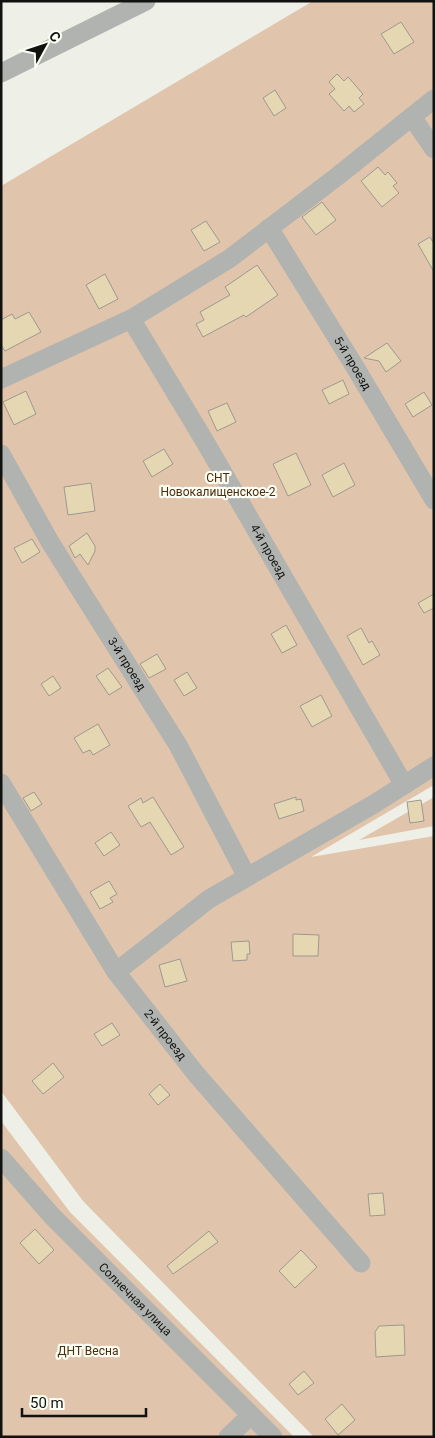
<svg xmlns="http://www.w3.org/2000/svg" width="435" height="1438" viewBox="0 0 435 1438" font-family="Roboto,sans-serif">
<style>
.green{fill:#e1c4ac}
.building{fill:#e5d7b2;stroke:#9c9991}
.lines{fill:none;stroke-linecap:round;stroke-linejoin:round}
.minor{stroke:#b0b3b0;stroke-width:19}
.labels{text-anchor:middle;dominant-baseline:central;stroke-width:4.5;stroke-linejoin:round;paint-order:stroke}
.street-label{font-size:12px;fill:#11120f;stroke:#fbfef4}
.park-label{font-size:12px;fill:#4d2c0d;stroke:#fbfef4}
</style>
<rect width="100%" height="100%" fill="#eef0e7"/>
<!-- green -->
<path class="green" d="M 313,1 L 434,1 L 434,785 L 311,857 L 434,836 L 434,1437 L 314,1437 L 83,1201 L 1,1091 L 1,186 Z
M 434,797 L 434,826 L 359,840 Z
M 1,1121 L 70,1212 L 294,1437 L 1,1437 Z"/>
<!-- building -->
<path class="building" d="M 401,22 L 414,42 L 394,54 L 381,34 Z
M 337,74 L 344,81 L 348,77 L 363,94 L 359,98 L 364,104 L 354,112 L 349,106 L 344,111 L 329,94 L 335,89 L 329,82 Z
M 275,90 L 286,108 L 274,116 L 263,98 Z
M 378,167 L 385,175 L 388,172 L 397,183 L 393,186 L 399,193 L 382,207 L 361,181 Z
M 322,202 L 336,220 L 316,235 L 302,217 Z
M 206,221 L 220,242 L 204,251 L 191,230 Z
M 430,237 L 434,244 L 434,272 L 418,244 Z
M 257,265 L 278,295 L 246,317 L 244,315 L 203,337 L 196,324 L 204,320 L 200,312 L 230,295 L 225,287 Z
M 105,274 L 118,299 L 99,309 L 86,285 Z
M 29,312 L 41,332 L 5,351 L 1,345 L 1,320 L 12,314 L 15,319 Z
M 387,343 L 401,361 L 386,372 L 379,361 L 364,358 Z
M 343,380 L 349,394 L 329,404 L 322,390 Z
M 26,391 L 36,414 L 14,425 L 3,402 Z
M 424,392 L 432,405 L 413,417 L 405,404 Z
M 227,403 L 236,422 L 217,431 L 208,411 Z
M 164,449 L 173,464 L 152,477 L 143,461 Z
M 296,453 L 311,485 L 288,496 L 273,464 Z
M 344,463 L 355,485 L 333,497 L 322,475 Z
M 91,483 L 95,511 L 68,515 L 64,487 Z
M 87,533 L 95,546 L 95,551 L 88,565 L 80,554 L 75,558 L 69,546 Z
M 32,539 L 40,552 L 22,563 L 14,548 Z
M 434,594 L 434,608 L 424,613 L 418,603 Z
M 286,625 L 297,645 L 282,653 L 271,634 Z
M 361,628 L 369,643 L 372,641 L 380,655 L 363,665 L 347,636 Z
M 157,654 L 166,669 L 149,678 L 140,664 Z
M 108,668 L 122,687 L 109,695 L 96,676 Z
M 187,672 L 197,688 L 184,696 L 174,680 Z
M 53,676 L 61,688 L 49,696 L 41,684 Z
M 321,695 L 332,716 L 312,727 L 300,706 Z
M 98,724 L 110,745 L 93,755 L 90,750 L 83,753 L 74,738 Z
M 34,792 L 42,804 L 31,811 L 23,798 Z
M 153,797 L 184,847 L 171,855 L 150,822 L 141,827 L 128,806 L 141,798 L 143,803 Z
M 296,797 L 296,800 L 301,799 L 304,811 L 279,819 L 274,804 Z
M 421,800 L 424,821 L 410,823 L 407,802 Z
M 111,832 L 120,845 L 104,856 L 95,843 Z
M 109,881 L 117,894 L 110,898 L 113,902 L 100,909 L 90,892 Z
M 293,934 L 319,935 L 318,956 L 293,956 Z
M 249,941 L 250,954 L 247,954 L 247,960 L 233,961 L 231,942 Z
M 180,959 L 187,981 L 165,987 L 159,965 Z
M 112,1023 L 120,1035 L 102,1046 L 94,1034 Z
M 53,1063 L 64,1077 L 43,1094 L 32,1081 Z
M 160,1084 L 170,1095 L 158,1105 L 149,1094 Z
M 383,1193 L 385,1215 L 370,1216 L 368,1194 Z
M 35,1229 L 54,1250 L 39,1264 L 20,1243 Z
M 209,1231 L 218,1242 L 173,1274 L 167,1266 Z
M 301,1250 L 317,1267 L 295,1288 L 279,1271 Z
M 404,1325 L 405,1355 L 376,1357 L 375,1332 L 379,1326 Z
M 304,1371 L 314,1383 L 298,1395 L 289,1384 Z
M 342,1404 L 355,1420 L 338,1435 L 325,1419 Z"/>
<g class="lines">
<!-- minor -->
<g class="minor">
<path d="M 1,73 L 146,1"/>
<path d="M 412,117 L 434,149"/>
<path id="s1" d="M 269,228 L 355,367 L 434,500"/>
<path id="s2" d="M 131,319 L 204,440 L 404,785"/>
<path d="M 1,379 L 131,319 L 229,259 L 339,175 L 434,99"/>
<path id="s3" d="M 1,454 L 50,542 L 178,745 L 247,877"/>
<path id="s4" d="M 1,783 L 116,972 L 196,1074 L 361,1263"/>
<path d="M 116,972 L 209,899 L 374,804 L 434,766"/>
<path id="s5" d="M 1,1158 L 52,1216 L 273,1437"/>
<path d="M 228,1437 L 251,1415"/>
</g>
</g>
<g class="labels">
<!-- street labels -->
<g class="street-label">
<text stroke="none"><textPath href="#s1" startOffset="159">5-й проезд</textPath></text>
<text stroke="none"><textPath href="#s2" startOffset="270">4-й проезд</textPath></text>
<text stroke="none"><textPath href="#s3" startOffset="245">3-й проезд</textPath></text>
<text stroke="none"><textPath href="#s4" startOffset="301">2-й проезд</textPath></text>
<text stroke="none"><textPath href="#s5" startOffset="195">Солнечная улица</textPath></text>
</g>
<!-- park labels -->
<g class="park-label">
<text x="218" y="478">СНТ<tspan x="218" dy="14">Новокалищенское-2</tspan></text>
<text x="88" y="1351">ДНТ Весна</text>
</g>
</g>
<!-- border -->
<rect width="435" height="1438" fill="none" stroke="#11120f" stroke-width="5"/>
<!-- north arrow -->
<g transform="translate(45 45) rotate(50)" stroke="#fbfef4" stroke-width="4" paint-order="stroke">
<path d="M0-4L9 19L0 12L-9 19Z" fill="#11120f"/>
<text y="-8" font-size="14" font-weight="bold" text-anchor="middle" fill="#11120f">С</text>
</g>
<!-- scale -->
<path d="M22 1408v8h124v-8" fill="none" stroke="#11120f" stroke-width="2.5"/>
<text x="30" y="1408" font-size="15" fill="#11120f" stroke="#fbfef4" stroke-width="4" paint-order="stroke">50 m</text>
</svg>
